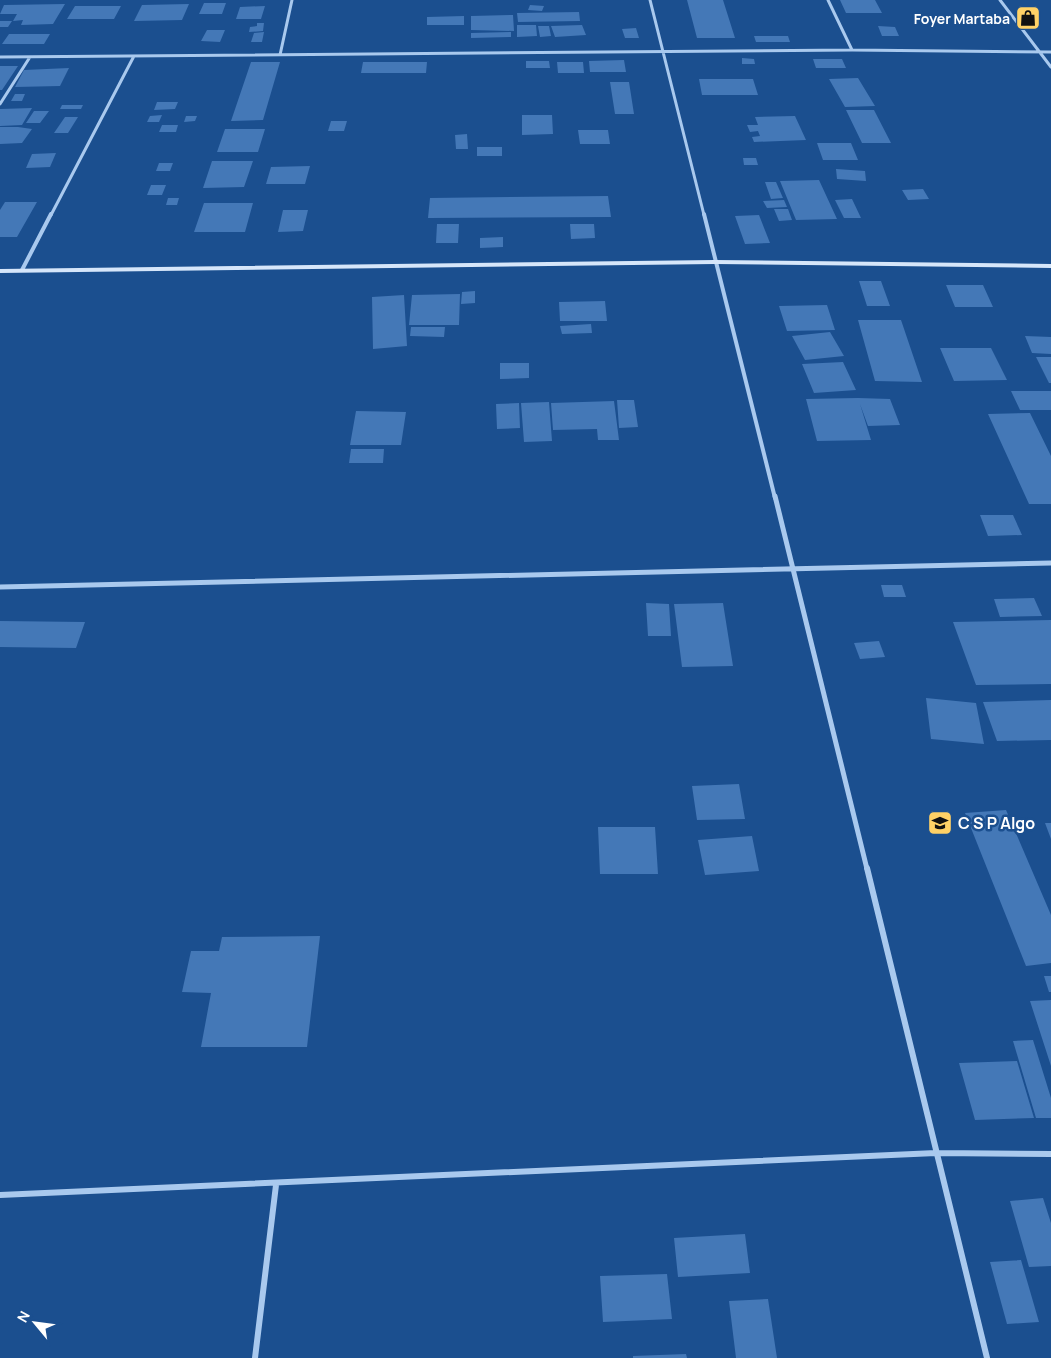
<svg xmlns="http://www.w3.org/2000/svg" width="1051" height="1358" viewBox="0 0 1051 1358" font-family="Manrope,sans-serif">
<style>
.building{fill:#4478b7}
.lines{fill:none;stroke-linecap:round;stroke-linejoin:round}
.street-far3{stroke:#a9c9ee;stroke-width:3}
.street-far2{stroke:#a9c9ee;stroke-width:4}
.street-far1{stroke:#a9c9ee;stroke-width:5}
.street{stroke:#a9c9ee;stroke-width:6}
.secondary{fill:#d6e6fa;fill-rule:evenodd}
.labels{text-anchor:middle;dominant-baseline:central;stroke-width:5;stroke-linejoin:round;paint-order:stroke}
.far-poi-label{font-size:14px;font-weight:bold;fill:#fff;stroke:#1b4f8f;text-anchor:end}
.poi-label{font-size:16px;font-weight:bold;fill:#fff;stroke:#1b4f8f;text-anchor:start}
</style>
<rect width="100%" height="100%" fill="#1b4f8f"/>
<!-- building -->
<path class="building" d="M 687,0 L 723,0 L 735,38 L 697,38 Z
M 840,0 L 875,0 L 882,13 L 846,13 Z
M 204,3 L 226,3 L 222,14 L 199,14 Z
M 65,4 L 53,24 L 21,25 L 23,20 L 13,21 L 17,14 L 0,14 L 4,5 Z
M 189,4 L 182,20 L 134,21 L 142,5 Z
M 530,5 L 544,6 L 542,11 L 528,10 Z
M 75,6 L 121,6 L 114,19 L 67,19 Z
M 265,6 L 261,19 L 236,19 L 240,7 Z
M 579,12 L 580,21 L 518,22 L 517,13 Z
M 513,15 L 514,31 L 471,30 L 471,16 Z
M 464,16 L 464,25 L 427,25 L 427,17 Z
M 0,21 L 12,21 L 8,27 L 0,27 Z
M 257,23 L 264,23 L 263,31 L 249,32 L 250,27 L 257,26 Z
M 517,25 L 536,25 L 537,36 L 517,37 Z
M 582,25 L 586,35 L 555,37 L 551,26 Z
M 538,26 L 549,26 L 551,36 L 540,37 Z
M 878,26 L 895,27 L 899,36 L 882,36 Z
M 636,28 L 639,38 L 625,38 L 622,29 Z
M 207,30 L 225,30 L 220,42 L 201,41 Z
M 264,32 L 262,42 L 251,42 L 254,33 Z
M 511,32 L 511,37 L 471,38 L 471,33 Z
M 9,34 L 50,34 L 44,44 L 2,44 Z
M 754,36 L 788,36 L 790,42 L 756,42 Z
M 742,58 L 754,59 L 755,64 L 742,64 Z
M 813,59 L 842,59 L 846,68 L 816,68 Z
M 624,60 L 626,72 L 590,72 L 589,61 Z
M 526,61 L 549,61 L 550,68 L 526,68 Z
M 251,62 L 280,62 L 263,120 L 231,121 Z
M 363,62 L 427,62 L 426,73 L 361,73 Z
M 557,62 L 583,62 L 584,73 L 558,73 Z
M 0,66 L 18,66 L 2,90 L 0,90 Z
M 69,68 L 60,86 L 15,87 L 24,70 Z
M 858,78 L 875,106 L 845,107 L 829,79 Z
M 699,79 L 753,79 L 758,95 L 702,95 Z
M 610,82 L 629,82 L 634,114 L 615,114 Z
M 15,94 L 25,94 L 22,101 L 11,101 Z
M 157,102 L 178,102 L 175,109 L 154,110 Z
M 62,105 L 83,105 L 81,109 L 60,109 Z
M 32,108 L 22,125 L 0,126 L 0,109 Z
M 846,110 L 874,110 L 891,143 L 862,143 Z
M 34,111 L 49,111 L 40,123 L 26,123 Z
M 162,115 L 159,122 L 147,122 L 150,116 Z
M 522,115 L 552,115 L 553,134 L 522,135 Z
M 186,116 L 197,116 L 195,121 L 184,122 Z
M 795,116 L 806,140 L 754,142 L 752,137 L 760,136 L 758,131 L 750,132 L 747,125 L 758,125 L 755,117 Z
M 65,117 L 78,117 L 68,133 L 54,133 Z
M 331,121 L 347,121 L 344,131 L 328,131 Z
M 162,125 L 178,125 L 176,132 L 159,132 Z
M 0,127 L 18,127 L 32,129 L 22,143 L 0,144 Z
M 225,129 L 265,129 L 258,152 L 217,152 Z
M 578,130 L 608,130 L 610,144 L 580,144 Z
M 467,134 L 468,149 L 456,149 L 455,135 Z
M 817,143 L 851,143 L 858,160 L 823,160 Z
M 477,147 L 502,147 L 502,156 L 477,156 Z
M 56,153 L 50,167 L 26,168 L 32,154 Z
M 743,158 L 756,158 L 758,165 L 744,165 Z
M 212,161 L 253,161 L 244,187 L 203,188 Z
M 159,163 L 173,163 L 170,171 L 156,171 Z
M 310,166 L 305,184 L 266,184 L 271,167 Z
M 836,169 L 865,171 L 866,181 L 837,179 Z
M 819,180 L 837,219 L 796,220 L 780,181 Z
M 765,182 L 776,182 L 783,198 L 771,199 Z
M 151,185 L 166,185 L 162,195 L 147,195 Z
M 923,189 L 929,199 L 908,200 L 902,190 Z
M 608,196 L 611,217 L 428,218 L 430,198 Z
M 168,198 L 179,198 L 177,205 L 166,205 Z
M 852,199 L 861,218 L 844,218 L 835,200 Z
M 784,200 L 787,207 L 767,208 L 763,201 Z
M 5,202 L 37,202 L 17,237 L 0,237 L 0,210 Z
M 204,203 L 253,203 L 245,232 L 194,232 Z
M 774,209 L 788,209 L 792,220 L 779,221 Z
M 283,210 L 308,210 L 303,231 L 278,232 Z
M 759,215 L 770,243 L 745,244 L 735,216 Z
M 437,224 L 459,224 L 458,243 L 436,243 Z
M 570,224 L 594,224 L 595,238 L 571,239 Z
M 503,237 L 503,247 L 480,248 L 480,238 Z
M 859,281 L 881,281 L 890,306 L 867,306 Z
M 946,285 L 983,285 L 993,307 L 955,307 Z
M 475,291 L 475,303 L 461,304 L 462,292 Z
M 460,294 L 459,325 L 409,325 L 412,295 Z
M 404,295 L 407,346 L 373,349 L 372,297 Z
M 605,301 L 607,321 L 560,321 L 559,302 Z
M 827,305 L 835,330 L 787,331 L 779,306 Z
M 858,320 L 901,320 L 922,382 L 875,381 Z
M 591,324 L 592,333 L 562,334 L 560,326 Z
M 411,327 L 445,327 L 444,337 L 410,336 Z
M 830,332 L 844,356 L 805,360 L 792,336 Z
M 1025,336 L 1051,337 L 1051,354 L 1032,353 Z
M 940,348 L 991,348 L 1007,380 L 954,381 Z
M 1036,357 L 1051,357 L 1051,383 L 1049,383 Z
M 843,362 L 856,390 L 814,393 L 802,364 Z
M 500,363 L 529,363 L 529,378 L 500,379 Z
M 1011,391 L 1051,391 L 1051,410 L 1020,410 Z
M 858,398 L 890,399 L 900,425 L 868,426 L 860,404 L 871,440 L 817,441 L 806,399 Z
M 617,400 L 634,400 L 638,427 L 619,428 Z
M 614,401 L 619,440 L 598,440 L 597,429 L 553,430 L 551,403 Z
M 549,402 L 552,441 L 524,442 L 521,403 Z
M 519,403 L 520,428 L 497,429 L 496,404 Z
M 356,411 L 406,412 L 401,445 L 350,445 Z
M 1030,413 L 1051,456 L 1051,504 L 1029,504 L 988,414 Z
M 351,449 L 384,449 L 383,463 L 349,463 Z
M 980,515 L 1013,515 L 1022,535 L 988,536 Z
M 881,585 L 902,585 L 906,597 L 884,597 Z
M 1034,598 L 1042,616 L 1000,617 L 994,599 Z
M 646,603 L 669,604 L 671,636 L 648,636 Z
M 723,603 L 733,666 L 682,667 L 674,604 Z
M 1051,620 L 1051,684 L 976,685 L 953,622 Z
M 0,621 L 85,622 L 76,648 L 0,647 Z
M 879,641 L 885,657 L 860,659 L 854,643 Z
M 926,698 L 976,703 L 984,744 L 931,739 Z
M 1051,700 L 1051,740 L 997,741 L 983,702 Z
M 739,784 L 745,819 L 697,820 L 692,786 Z
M 1006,810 L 1051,915 L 1051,963 L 1026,966 L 965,813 Z
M 1045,823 L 1051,823 L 1051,839 Z
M 598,827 L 655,827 L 658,874 L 600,874 Z
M 752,836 L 759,871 L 705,875 L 698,840 Z
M 320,936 L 307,1047 L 201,1047 L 211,993 L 182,992 L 191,951 L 219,951 L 222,937 Z
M 1044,976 L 1051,976 L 1051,992 L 1049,992 Z
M 1051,1000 L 1051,1066 L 1030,1001 Z
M 1033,1040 L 1051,1098 L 1051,1118 L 1036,1118 L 1013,1041 Z
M 1017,1061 L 1034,1118 L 975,1120 L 959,1063 Z
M 1043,1198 L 1051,1223 L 1051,1266 L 1029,1267 L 1010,1201 Z
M 745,1234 L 750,1273 L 678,1277 L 674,1238 Z
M 1021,1260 L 1039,1322 L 1007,1324 L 990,1262 Z
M 667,1274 L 672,1319 L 603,1322 L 600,1276 Z
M 768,1299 L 777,1358 L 736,1358 L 729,1301 Z
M 686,1354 L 687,1358 L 633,1358 L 633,1356 Z"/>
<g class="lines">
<!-- street-far3 -->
<path class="street-far3" d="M 650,0 L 704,215
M 828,0 L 852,50
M 1000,0 L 1051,67
M 280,55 L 292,0
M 0,57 L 852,50 L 1051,52
M 0,104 L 30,57
M 51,215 L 134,56"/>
<!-- street-far2 -->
<path class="street-far2" d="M 704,214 L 775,498
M 22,270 L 51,214"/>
<!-- street-far1 -->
<path class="street-far1" d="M 775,496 L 867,869
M 0,587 L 1051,563"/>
<!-- street -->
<path class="street" d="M 867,868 L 987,1358
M 0,1195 L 936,1153 L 1051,1154
M 255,1358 L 276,1185"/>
<!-- secondary -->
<path class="secondary" d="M 715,260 L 1051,264 L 1051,268 L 715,264 L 0,273 L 0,269 Z"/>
</g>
<!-- icons -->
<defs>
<symbol id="shop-square" viewBox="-11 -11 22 22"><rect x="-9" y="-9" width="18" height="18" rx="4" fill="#ffd166" stroke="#1b4f8f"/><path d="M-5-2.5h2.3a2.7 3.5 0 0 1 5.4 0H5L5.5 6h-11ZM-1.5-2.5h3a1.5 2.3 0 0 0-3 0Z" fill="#111"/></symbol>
<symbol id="school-square" viewBox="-11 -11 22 22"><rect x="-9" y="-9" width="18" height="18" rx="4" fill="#ffd166" stroke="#1b4f8f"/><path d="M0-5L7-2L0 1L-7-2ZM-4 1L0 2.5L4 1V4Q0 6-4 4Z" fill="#111"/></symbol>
</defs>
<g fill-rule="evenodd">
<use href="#shop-square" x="1014" y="4" width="28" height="28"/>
<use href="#school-square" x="926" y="809" width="28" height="28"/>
</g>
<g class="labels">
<!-- far-poi labels -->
<g class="far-poi-label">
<text x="1010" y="18">Foyer Martaba</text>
</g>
<!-- poi labels -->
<g class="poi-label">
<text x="958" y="823">C S P Algo</text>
</g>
</g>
<!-- north arrow -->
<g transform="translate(35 1323) rotate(299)" stroke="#1b4f8f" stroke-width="4" paint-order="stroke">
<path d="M0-4L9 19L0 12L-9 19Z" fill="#ffffff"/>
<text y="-8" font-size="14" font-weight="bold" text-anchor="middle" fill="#ffffff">N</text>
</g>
</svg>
